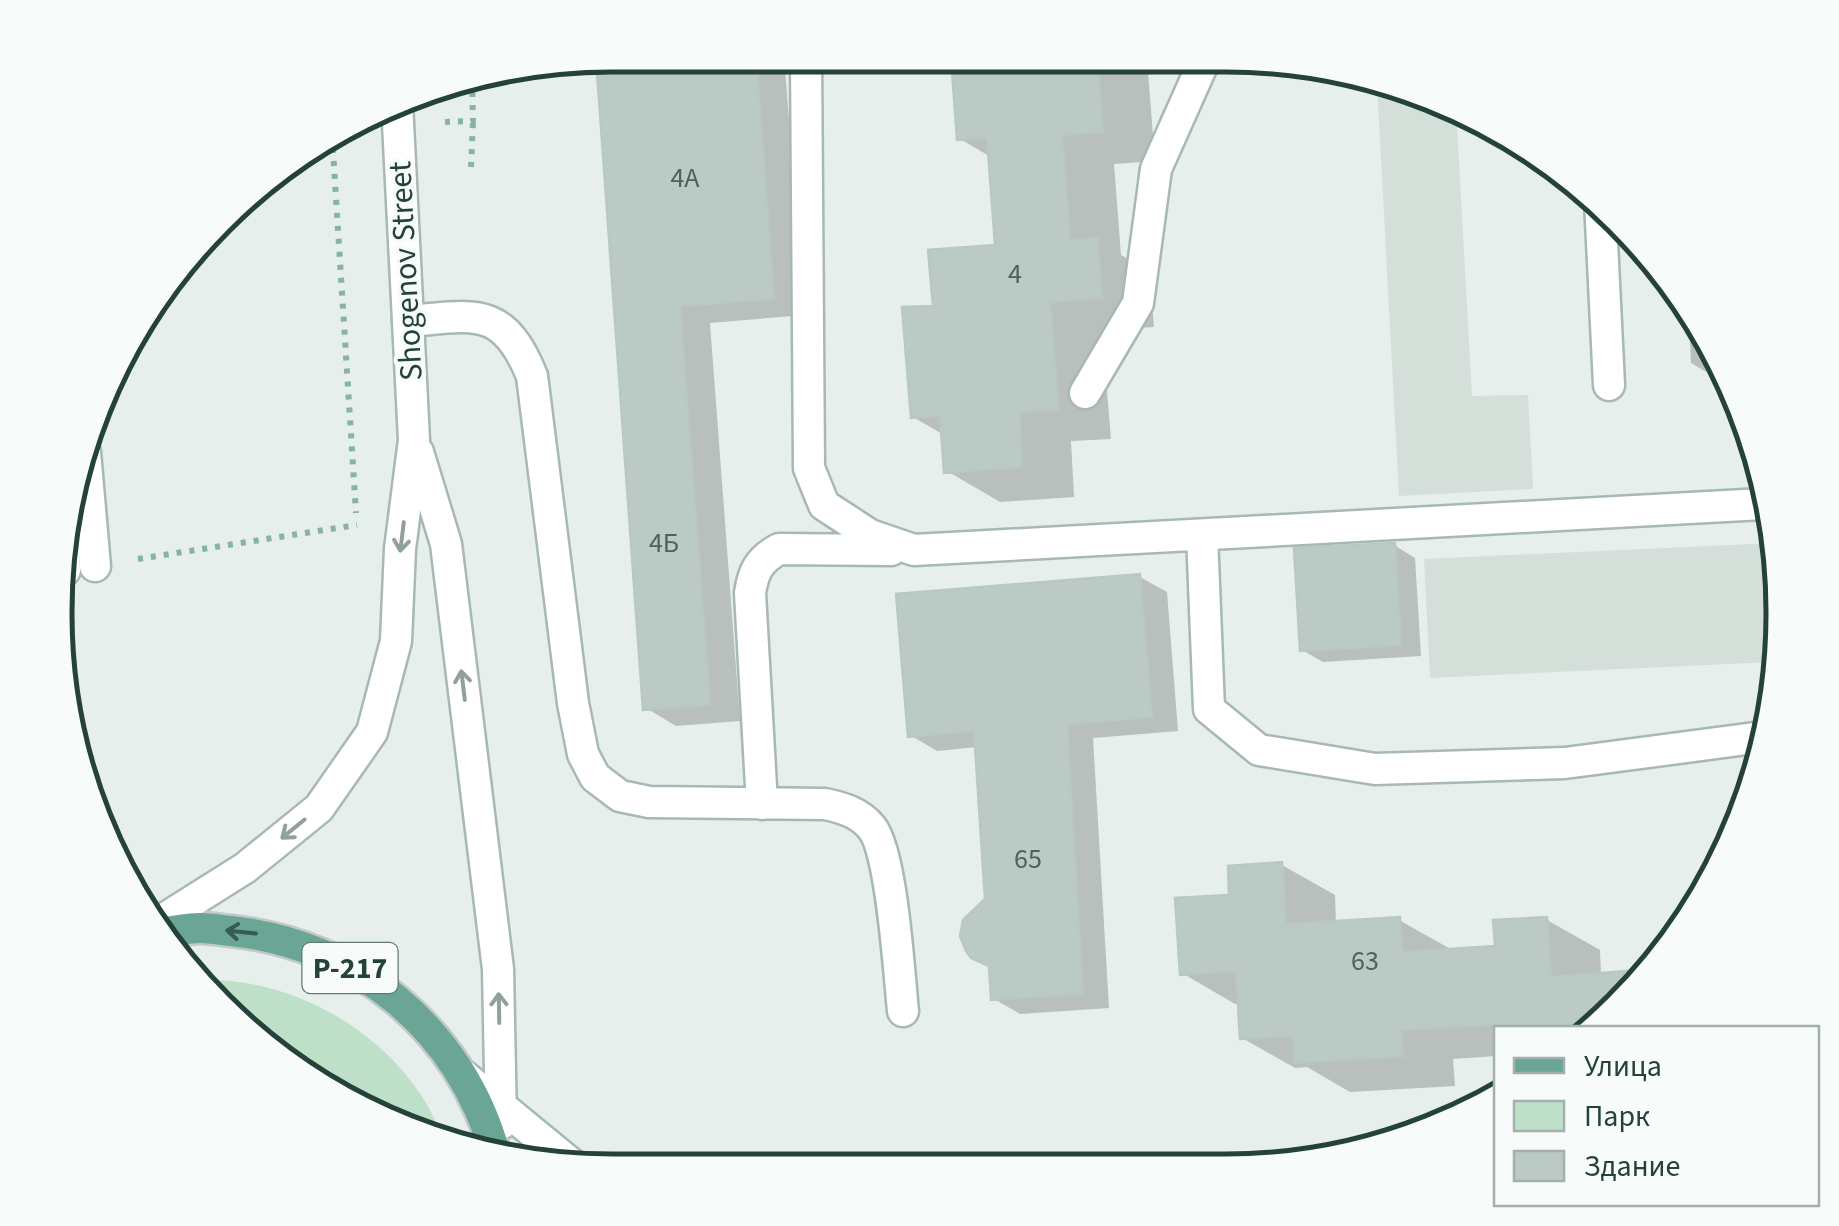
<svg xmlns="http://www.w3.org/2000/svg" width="1839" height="1226" viewBox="0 0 1839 1226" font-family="'Source Sans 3',sans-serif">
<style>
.built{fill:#d4dfda}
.green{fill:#bfe0c8}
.shadow{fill:#0003}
.building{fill:#bbcac4;stroke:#b8c9c2;stroke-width:2.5}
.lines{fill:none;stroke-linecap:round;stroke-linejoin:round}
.service-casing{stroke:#a8b8b2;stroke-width:35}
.pedestrian-casing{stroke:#a8b8b2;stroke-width:35}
.tertiary-casing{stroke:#a8b8b2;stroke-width:35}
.secondary-casing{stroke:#a4bbb3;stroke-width:35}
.primary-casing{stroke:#c2cac8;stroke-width:35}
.path{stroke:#86b3a5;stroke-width:6;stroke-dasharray:5 8;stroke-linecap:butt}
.service{stroke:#fff;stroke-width:30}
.pedestrian{stroke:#fff;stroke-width:30}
.tertiary{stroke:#fff;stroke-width:30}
.secondary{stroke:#fff;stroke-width:30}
.primary{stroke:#6aa596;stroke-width:30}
.oneway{stroke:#92a09c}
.oneway2{stroke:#365b51}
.labels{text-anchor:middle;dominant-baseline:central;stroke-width:8;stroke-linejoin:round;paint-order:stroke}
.number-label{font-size:28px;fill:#4a645c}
.shield{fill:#f7fbf9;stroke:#637a73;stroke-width:2.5}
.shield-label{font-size:30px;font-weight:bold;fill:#24423a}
.street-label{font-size:32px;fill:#24423a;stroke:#f7fbf9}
.rim{fill:none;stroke:#24423a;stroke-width:5}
</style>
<rect width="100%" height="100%" fill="#e6efeb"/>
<!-- built -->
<path class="built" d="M 1377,83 L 1456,108 L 1472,396 L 1528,395 L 1533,489 L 1399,496 Z
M 1774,543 L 1778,561 L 1780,596 L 1772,662 L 1430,678 L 1424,559 Z"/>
<!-- green -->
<path class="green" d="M 202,980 C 287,978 374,1024 421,1095 C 430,1108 436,1123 443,1137 L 367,1114 L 245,1032 Z"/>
<!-- shadow -->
<path class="shadow" d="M 613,55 L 784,56 L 804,315 L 710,323 L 740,721 L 676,726 L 646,708 L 599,57 Z
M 954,57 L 1147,59 L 1155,161 L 1114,164 L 1121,255 L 1149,272 L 1154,327 L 1102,331 L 1111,439 L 1071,441 L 1074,497 L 1000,502 L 947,471 L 944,435 L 913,417 L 935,308 L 997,247 L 991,157 L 960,139 Z
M 1689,317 L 1727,367 L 1732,387 L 1691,363 Z
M 1394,545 L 1415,558 L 1421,656 L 1323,662 L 1302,650 Z
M 1140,577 L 1167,592 L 1178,731 L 1093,738 L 1109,1008 L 1020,1014 L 994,999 L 977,747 L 937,751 L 910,735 Z
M 1282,865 L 1335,895 L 1336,924 L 1399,920 L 1454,951 L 1497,948 L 1547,920 L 1600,950 L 1601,976 L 1650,973 L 1645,981 L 1584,1028 L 1496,1028 L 1496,1056 L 1453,1059 L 1455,1086 L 1350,1092 L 1307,1067 L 1295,1068 L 1242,1038 L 1240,1003 L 1235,1004 L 1182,973 L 1232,897 Z"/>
<!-- building -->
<path class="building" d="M 613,55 L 756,56 L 774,299 L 680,306 L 710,705 L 643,710 L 596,58 Z
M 951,57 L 1097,58 L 1103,132 L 1062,135 L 1070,241 L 1097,238 L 1102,298 L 1050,302 L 1059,410 L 1019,412 L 1022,467 L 944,473 L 940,416 L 911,418 L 902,307 L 933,306 L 928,250 L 995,245 L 987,138 L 957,140 Z
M 1395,543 L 1401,645 L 1300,651 L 1294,548 Z
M 1140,574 L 1152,717 L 1067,724 L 1083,994 L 991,1000 L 989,966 L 971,958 L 966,951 L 960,936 L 963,920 L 985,899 L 974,731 L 908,737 L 896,594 Z
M 1282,862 L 1286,924 L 1400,917 L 1402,952 L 1495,946 L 1493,920 L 1547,917 L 1551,977 L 1652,969 L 1645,981 L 1584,1028 L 1504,1028 L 1503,1024 L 1401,1030 L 1403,1056 L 1295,1063 L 1293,1036 L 1240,1039 L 1236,971 L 1180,975 L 1175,898 L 1229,895 L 1228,866 Z"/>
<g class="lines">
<defs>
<path id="service" d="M 806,56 L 809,468 L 824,505 L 870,535 L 914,550 L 1763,504
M 1600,201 L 1609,385
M 408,321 C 473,316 503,304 532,376 L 573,703 L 583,754 L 595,777 L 620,796 L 649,802 L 825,804 C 844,808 860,813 872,828 C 892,854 899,973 903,1011
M 1085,393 L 1138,303 L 1156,169 L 1205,59
M 1202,535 L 1209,709 L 1259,750 L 1375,769 L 1565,763 L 1762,737
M 762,804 L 750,593 C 753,572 759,560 779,549 L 891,550"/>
<path id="pedestrian" d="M 85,452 L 95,566
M 63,546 L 65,570"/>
<path id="tertiary" d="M 418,452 L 446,544 L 498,969 L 501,1124
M 156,924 L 245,868 L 319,808 L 372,732 L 396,641 L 400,549 L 414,440 L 397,103"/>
<path id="secondary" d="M 463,1075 L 574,1166"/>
<path id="primary" d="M 162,932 C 175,931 188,928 200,928 C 210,928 221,930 231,931 C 357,944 461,1030 495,1153"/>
</defs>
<!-- service casing -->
<use href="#service" class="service-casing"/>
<!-- pedestrian casing -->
<use href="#pedestrian" class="pedestrian-casing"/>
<!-- tertiary casing -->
<use href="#tertiary" class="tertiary-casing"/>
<!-- secondary casing -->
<use href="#secondary" class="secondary-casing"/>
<!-- primary casing -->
<use href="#primary" class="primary-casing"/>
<!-- path -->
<path class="path" d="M 445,122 L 473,121 L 472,78
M 332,135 L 356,513
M 471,167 L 473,121
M 138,559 L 357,525"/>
<!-- service -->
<use href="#service" class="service"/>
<!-- pedestrian -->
<use href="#pedestrian" class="pedestrian"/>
<!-- tertiary -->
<use href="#tertiary" class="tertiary"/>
<!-- secondary -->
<use href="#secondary" class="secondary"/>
<!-- primary -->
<use href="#primary" class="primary"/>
</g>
<!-- one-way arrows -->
<defs><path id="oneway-shaft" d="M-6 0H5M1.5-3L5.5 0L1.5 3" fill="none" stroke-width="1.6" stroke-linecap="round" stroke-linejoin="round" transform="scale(2.5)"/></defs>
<g class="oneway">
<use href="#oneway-shaft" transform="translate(402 537) rotate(97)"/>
<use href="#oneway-shaft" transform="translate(463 685) rotate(-97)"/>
<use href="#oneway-shaft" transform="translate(293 829) rotate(141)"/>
<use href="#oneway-shaft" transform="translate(499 1008) rotate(-91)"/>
</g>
<use class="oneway2" href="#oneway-shaft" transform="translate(241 932) rotate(-174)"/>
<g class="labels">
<!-- number labels -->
<g class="number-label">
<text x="685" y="178">4А</text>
<text x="1015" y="274">4</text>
<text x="664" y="543">4Б</text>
<text x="1028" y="859">65</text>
<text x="1365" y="961">63</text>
</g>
<!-- shield labels -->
<rect class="shield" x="302.5" y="943" width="95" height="50" rx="8"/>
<g class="shield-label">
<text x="350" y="968">Р-217</text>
</g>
<!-- street labels -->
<g class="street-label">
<text transform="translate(406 271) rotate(-93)">Shogenov Street</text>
</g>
</g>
<!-- crop -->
<path d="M0 0H1839V1226H0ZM612 72H1226A540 540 0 0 1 1766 612V614A540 540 0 0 1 1226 1154H612A540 540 0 0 1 72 614V612A540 540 0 0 1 612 72Z" fill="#f7fbf9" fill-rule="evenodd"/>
<path class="rim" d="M612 72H1226A540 540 0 0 1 1766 612V614A540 540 0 0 1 1226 1154H612A540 540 0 0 1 72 614V612A540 540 0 0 1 612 72Z"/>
<!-- legend -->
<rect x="1494" y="1026" width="325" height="180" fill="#f7fbf9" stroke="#a3b1ad" stroke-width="2.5"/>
<rect x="1514" y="1058" width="50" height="15" fill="#6aa596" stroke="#a3b1ad" stroke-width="2.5"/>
<text x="1584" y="1076" font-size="30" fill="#24423a">Улица</text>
<rect x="1514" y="1101" width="50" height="30" fill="#bfe0c8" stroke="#a3b1ad" stroke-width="2.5"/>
<text x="1584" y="1126" font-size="30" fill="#24423a">Парк</text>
<rect x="1514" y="1151" width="50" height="30" fill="#bbcac4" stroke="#a3b1ad" stroke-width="2.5"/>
<text x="1584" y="1176" font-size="30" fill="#24423a">Здание</text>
</svg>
